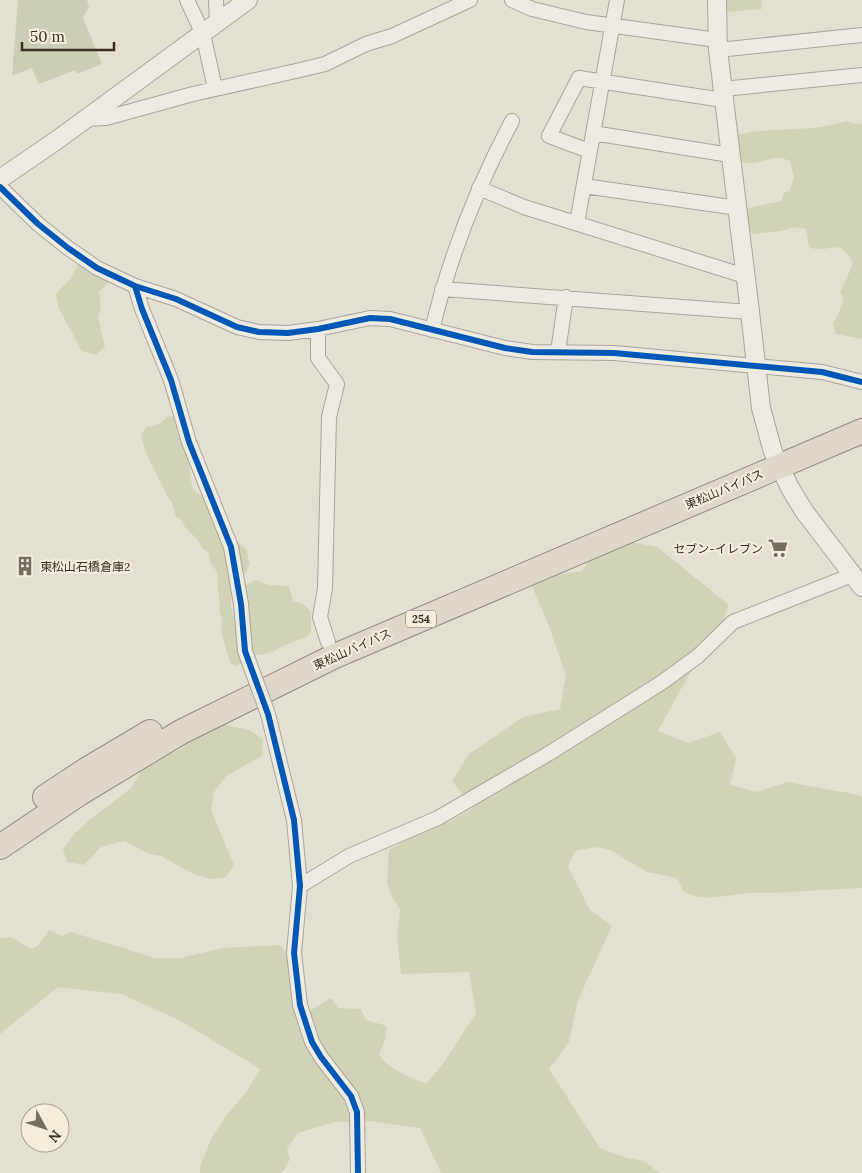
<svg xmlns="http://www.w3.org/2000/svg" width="862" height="1173" viewBox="0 0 862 1173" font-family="Lora,'Noto Sans JP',serif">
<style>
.green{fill:#d0d3b5}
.cemetery{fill:#cbceb4}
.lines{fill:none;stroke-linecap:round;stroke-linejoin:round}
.minor-casing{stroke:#a9a59a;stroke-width:16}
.tertiary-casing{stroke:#a9a59a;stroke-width:20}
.trunk-casing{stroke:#8f8b81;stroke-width:26}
.minor{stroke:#eceae2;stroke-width:14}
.tertiary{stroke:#eceae2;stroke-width:18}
.trunk{stroke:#ded8cb;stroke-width:24}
.minor-bridge-casing{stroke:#a9a59a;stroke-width:16;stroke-linecap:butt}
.minor-bridge{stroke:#eceae2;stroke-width:14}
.cycleway-casing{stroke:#f3eed9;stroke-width:9}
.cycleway{stroke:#0057b8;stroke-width:6}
.labels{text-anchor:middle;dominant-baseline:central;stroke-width:4;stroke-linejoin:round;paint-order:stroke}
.shield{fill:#f3eed9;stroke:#706859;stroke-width:1}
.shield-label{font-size:11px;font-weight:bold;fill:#382f22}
.street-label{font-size:12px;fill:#382f22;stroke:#f3eed9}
.poi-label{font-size:12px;fill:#382f22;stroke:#f3eed9;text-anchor:end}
</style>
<rect width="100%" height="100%" fill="#e3e0d2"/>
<!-- green -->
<path class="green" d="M 726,0 L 761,0 L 762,9 L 726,12 Z
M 846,121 L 852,123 L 862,124 L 862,339 L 836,334 L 833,324 L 844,301 L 840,292 L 847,278 L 853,262 C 837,234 829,256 809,247 L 806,229 L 794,227 L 781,231 L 753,234 L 747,230 L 748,208 L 782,201 L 783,194 L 790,190 L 794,177 L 790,161 C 775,154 768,161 754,163 C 750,164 745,162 742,162 L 737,135 C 773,126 812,133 846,121 Z
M 79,264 L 101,267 L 107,277 L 108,284 L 99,291 L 101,307 L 98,318 L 105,347 L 95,355 L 82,351 L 59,309 L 56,294 L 70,279 Z
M 173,416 L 179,424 L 177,433 L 184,445 L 184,452 L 188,459 L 192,487 L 196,492 L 206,498 L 234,539 L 246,549 L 250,564 L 246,571 L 232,582 L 231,608 L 239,634 L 241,664 L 237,666 L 230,663 L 221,631 L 222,620 L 220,612 L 217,572 L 210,562 L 209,553 L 202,548 C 199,536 184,531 181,519 L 176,517 L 172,502 L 168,497 L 145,451 L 141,434 L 147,427 C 155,426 163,423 167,417 Z
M 631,542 L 657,547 L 729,605 L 721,625 L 687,678 L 658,731 L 688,743 L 720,732 L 736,758 L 730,785 L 757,792 L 787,782 L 854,794 L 862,797 L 862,888 L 768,893 C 746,890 720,900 698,897 C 693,896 688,893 683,891 L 677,878 L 647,872 L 610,850 L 595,847 L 575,851 L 568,867 L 590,910 L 612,926 L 578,1000 L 569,1042 L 549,1069 L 600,1148 L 624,1157 L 644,1161 L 660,1173 L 441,1173 L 420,1128 L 370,1121 L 335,1122 L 298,1133 L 287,1148 L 290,1159 L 284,1170 L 280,1173 L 200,1173 L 200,1167 L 212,1137 L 226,1116 L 247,1091 L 260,1069 L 179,1020 L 121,994 L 58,987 L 0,1034 L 0,938 L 11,937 L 31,949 L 38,946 L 49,930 L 62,936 L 71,932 L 155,958 L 180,958 L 223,948 L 280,945 L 290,958 L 300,1017 L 331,998 L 338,1008 L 361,1009 L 366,1020 L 387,1026 L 385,1040 L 379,1055 C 390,1070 409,1077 426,1084 L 442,1065 L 476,1013 L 469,972 L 401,974 L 397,938 L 400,910 L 391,895 L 387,883 L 389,850 L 418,833 L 435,825 L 450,822 L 473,808 L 452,781 L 469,754 L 523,717 L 560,709 L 566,676 L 549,626 L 532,586 L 556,575 L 582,571 L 589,560 Z
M 256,580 L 269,585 L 289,586 L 293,601 L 302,603 L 311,612 L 311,632 L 307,637 L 285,645 L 272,652 L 259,655 L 250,654 L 244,595 L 246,585 Z
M 216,721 L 230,726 L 247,729 L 263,739 L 262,756 L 226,776 L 214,792 L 211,810 L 234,865 L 226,877 L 212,879 L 193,874 L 161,856 L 149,854 L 124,841 L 101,847 L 84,865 L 67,862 L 63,849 L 75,833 L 91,819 L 131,788 L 142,770 L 185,746 L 195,731 Z"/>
<!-- cemetery -->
<path class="cemetery" d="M 18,0 L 87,0 L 89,7 L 83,18 L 102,64 L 77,74 L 75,70 L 39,84 L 32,68 L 12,76 Z"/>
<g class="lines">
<defs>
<path id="minor" d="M 187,0 L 203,34 L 215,88
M 216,0 L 217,23
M 512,0 L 532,9 L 586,22 L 717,40
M 718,50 L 862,35
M 723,89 L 862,75
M 85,119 L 106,118 L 193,94 L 296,71 L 325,64 L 366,44 L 392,36 L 470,0
M 593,133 L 730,155
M 589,151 L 549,136 L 579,78 L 723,100
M 584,186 L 738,208
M 0,187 L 38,224 L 68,248 L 97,268 L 135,286 L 176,299 L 237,327 L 259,332 L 288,333 L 318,329 L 370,318 L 390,319 L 505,348 L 532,352 L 614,353 L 822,372 L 862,382
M 479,188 L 524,207 L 745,276
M 577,223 L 617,0
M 135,286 L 142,309 L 171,380 L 189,442 L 231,547 L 241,604 L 245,651
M 442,289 L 750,312
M 318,329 L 318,358 L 337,384 L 329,417 L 325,588 L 320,617 L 328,642
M 432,330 C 450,255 476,189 512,121
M 558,352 L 566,297
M 268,714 L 294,820 L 300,886 L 294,953 L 300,1005 L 312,1042 L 321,1057 L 351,1096 L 357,1112 L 358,1173
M 300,886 L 349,856 L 438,818 L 548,754 L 661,683 L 698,656 L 733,622 L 852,575"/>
<path id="tertiary" d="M 717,0 L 718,50 L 750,312 L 761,408 L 773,452 L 790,488 L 804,511 L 862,587
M 0,179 L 57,140 L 248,0"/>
<path id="trunk" d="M 45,797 L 86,770 L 150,732
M 0,847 L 80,793 L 181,732 L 335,656 L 862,431"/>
</defs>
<!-- minor casing -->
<use href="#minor" class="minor-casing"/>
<!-- tertiary casing -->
<use href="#tertiary" class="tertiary-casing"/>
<!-- trunk casing -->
<use href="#trunk" class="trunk-casing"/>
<!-- minor -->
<use href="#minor" class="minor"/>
<!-- tertiary -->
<use href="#tertiary" class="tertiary"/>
<!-- trunk -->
<use href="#trunk" class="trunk"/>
<defs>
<path id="minor-bridge" d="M 245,651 L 268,714"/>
</defs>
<!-- minor-bridge casing -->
<use href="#minor-bridge" class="minor-bridge-casing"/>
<!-- minor-bridge -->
<use href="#minor-bridge" class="minor-bridge"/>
<defs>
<path id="cycleway" d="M 0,187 L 38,224 L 68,248 L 97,268 L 135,286 L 176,299 L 237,327 L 259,332 L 288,333 L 318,329 L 370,318 L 390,319 L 505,348 L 532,352 L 614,353 L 822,372 L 862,382
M 135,286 L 142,309 L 171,380 L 189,442 L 231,547 L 241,604 L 245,651 L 268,714 L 294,820 L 300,886 L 294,953 L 300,1005 L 312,1042 L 321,1057 L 351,1096 L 357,1112 L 358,1173"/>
</defs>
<!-- cycleway casing -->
<use href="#cycleway" class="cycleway-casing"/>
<!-- cycleway -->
<use href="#cycleway" class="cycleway"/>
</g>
<!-- icons -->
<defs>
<symbol id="supermarket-bare" viewBox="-9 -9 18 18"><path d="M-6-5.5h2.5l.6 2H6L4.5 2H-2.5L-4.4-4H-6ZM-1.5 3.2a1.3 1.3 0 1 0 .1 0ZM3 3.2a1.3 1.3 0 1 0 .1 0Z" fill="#746d60" stroke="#f3eed9" stroke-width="2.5" paint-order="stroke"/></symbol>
<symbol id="building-bare" viewBox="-9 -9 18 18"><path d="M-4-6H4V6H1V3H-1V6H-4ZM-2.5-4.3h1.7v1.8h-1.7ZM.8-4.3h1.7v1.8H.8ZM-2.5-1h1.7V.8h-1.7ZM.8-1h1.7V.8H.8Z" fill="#746d60" stroke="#f3eed9" stroke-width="2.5" paint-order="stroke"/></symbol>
</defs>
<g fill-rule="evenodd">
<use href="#supermarket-bare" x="764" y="534" width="28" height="28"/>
<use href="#building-bare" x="11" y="552" width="28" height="28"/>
</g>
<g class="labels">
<!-- shield labels -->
<rect class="shield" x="406" y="610.5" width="30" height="17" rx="4"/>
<g class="shield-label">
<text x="421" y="619">254</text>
</g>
<!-- street labels -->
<g class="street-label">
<text transform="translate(724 489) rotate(-23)">東松山バイパス</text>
<text transform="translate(352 649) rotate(-24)">東松山バイパス</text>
</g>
<!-- poi labels -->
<g class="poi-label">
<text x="763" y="548">セブン-イレブン</text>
<text x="40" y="566" text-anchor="start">東松山石橋倉庫2</text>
</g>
</g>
<!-- north arrow -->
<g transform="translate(45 1128) rotate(130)"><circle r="24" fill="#f3eed9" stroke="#a8a290"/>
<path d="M0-4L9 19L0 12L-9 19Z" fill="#746d60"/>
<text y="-8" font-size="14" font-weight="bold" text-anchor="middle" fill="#382f22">N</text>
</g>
<!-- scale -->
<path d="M22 42v8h92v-8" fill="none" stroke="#382f22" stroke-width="2.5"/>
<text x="30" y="42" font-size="15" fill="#382f22" stroke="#f3eed9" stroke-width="4" paint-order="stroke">50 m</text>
</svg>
